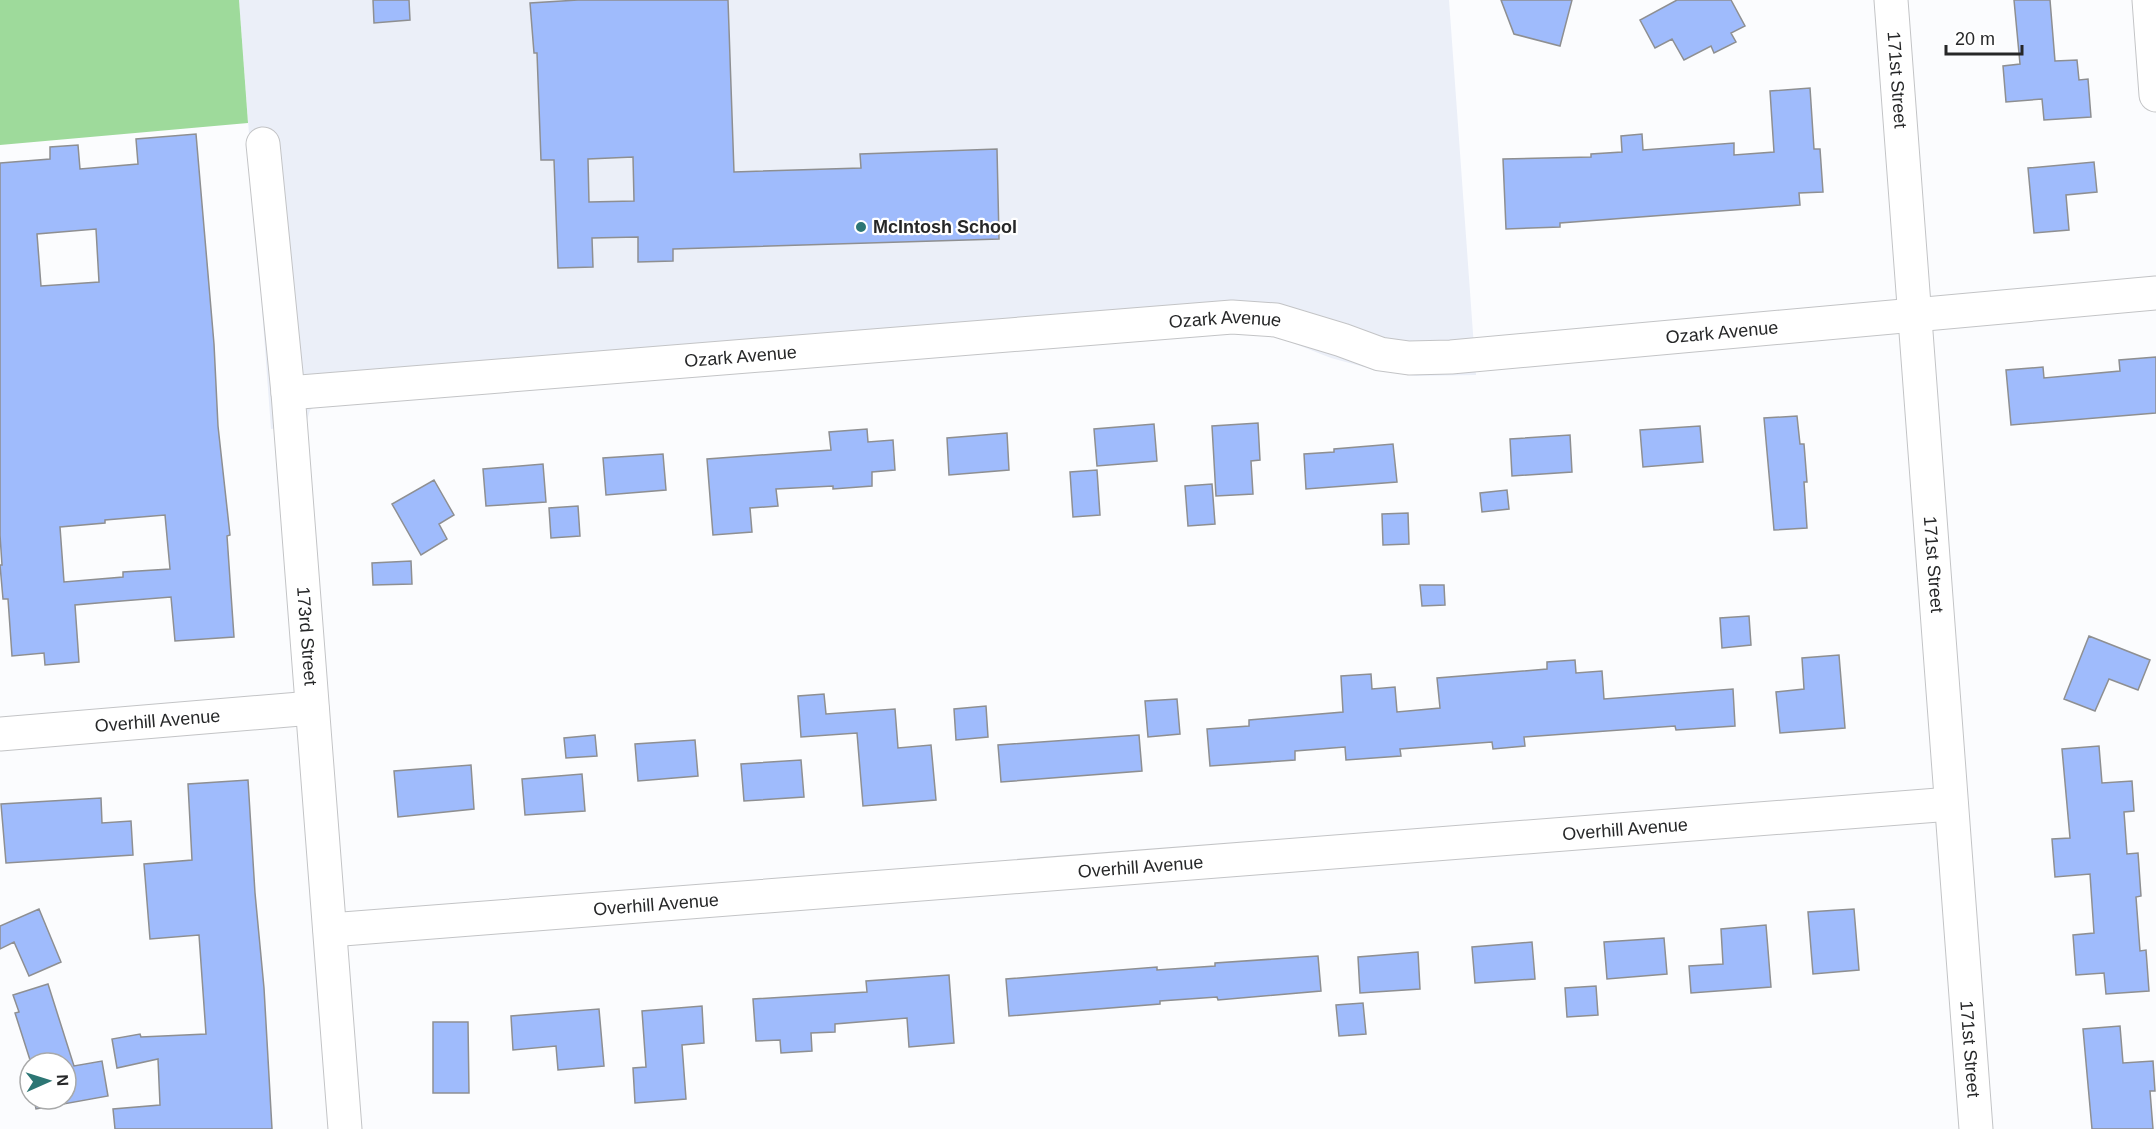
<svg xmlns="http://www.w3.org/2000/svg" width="2156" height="1129" viewBox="0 0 2156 1129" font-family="Helvetica,sans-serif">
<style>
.built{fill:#ebeff8}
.green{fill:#9eda9b}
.building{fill:#9fbbfc;stroke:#8e8f91;stroke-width:1.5;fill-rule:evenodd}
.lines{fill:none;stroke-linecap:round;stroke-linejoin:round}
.minor-casing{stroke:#c3c4c6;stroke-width:35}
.minor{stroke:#fff;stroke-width:33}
.poi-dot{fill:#2c7674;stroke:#fff;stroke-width:2}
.labels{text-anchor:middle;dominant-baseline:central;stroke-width:4.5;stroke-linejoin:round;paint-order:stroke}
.street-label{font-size:18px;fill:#262728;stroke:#fff}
.poi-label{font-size:18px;font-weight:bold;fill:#262728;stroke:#fff;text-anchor:start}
</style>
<rect width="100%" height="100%" fill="#fbfcfe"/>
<!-- built -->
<path class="built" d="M 239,0 L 1449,0 L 1476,375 L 1416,376 L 1375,370 L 1331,358 L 1270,334 L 1227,331 L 322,403 L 310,410 L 306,424 L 271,429 Z"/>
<!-- green -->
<path class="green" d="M 0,0 L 239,0 L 248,123 L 0,145 Z"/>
<!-- building -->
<path class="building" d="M 373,0 L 409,0 L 410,20 L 374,23 Z
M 578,0 L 728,0 L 734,172 L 861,168 L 860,154 L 997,149 L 999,239 L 673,249 L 673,261 L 638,262 L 638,237 L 592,238 L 593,267 L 558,268 L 554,160 L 541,160 L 537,53 L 534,53 L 530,3 ZM 633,157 L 634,201 L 589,202 L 588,159 Z
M 1501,0 L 1572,0 L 1560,46 L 1514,34 Z
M 1677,0 L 1731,0 L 1745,26 L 1731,33 L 1736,42 L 1714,53 L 1711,46 L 1684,60 L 1672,39 L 1655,48 L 1640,20 Z
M 2014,0 L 2050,0 L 2055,61 L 2077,60 L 2079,80 L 2088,79 L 2091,117 L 2044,120 L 2042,99 L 2006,102 L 2003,66 L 2020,64 Z
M 1810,88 L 1814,149 L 1820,149 L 1823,192 L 1799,193 L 1800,205 L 1560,223 L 1560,227 L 1506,229 L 1503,159 L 1591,157 L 1591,154 L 1622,152 L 1621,136 L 1642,134 L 1643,150 L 1734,143 L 1734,155 L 1774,152 L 1770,91 Z
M 196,134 L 214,344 L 218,426 L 230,535 L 227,536 L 234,637 L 175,641 L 171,597 L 109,602 L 75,605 L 79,662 L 45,665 L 44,653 L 12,656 L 8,599 L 3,599 L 0,565 L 2,565 L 0,535 L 0,163 L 50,159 L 50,147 L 78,145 L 80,169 L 138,164 L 136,139 ZM 96,229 L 99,282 L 41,286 L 37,234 ZM 165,515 L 170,569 L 123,572 L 123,577 L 64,582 L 60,527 L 105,523 L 105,520 Z
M 2094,162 L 2097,192 L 2066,195 L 2069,230 L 2034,233 L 2028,168 Z
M 2156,357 L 2156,413 L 2011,425 L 2006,370 L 2043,367 L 2044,378 L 2120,371 L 2119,360 Z
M 1797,416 L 1800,444 L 1804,444 L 1807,482 L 1804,482 L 1807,528 L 1774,530 L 1764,418 Z
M 1258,423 L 1260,460 L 1251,461 L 1253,494 L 1216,496 L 1212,426 Z
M 1154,424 L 1157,461 L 1097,466 L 1094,429 Z
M 1700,426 L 1703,462 L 1643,467 L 1640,430 Z
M 867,429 L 868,442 L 893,440 L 895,470 L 872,472 L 872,486 L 833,489 L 833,486 L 776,489 L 778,506 L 750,508 L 752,532 L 713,535 L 707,459 L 831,450 L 829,432 Z
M 1007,433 L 1009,470 L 949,475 L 947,438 Z
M 1570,435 L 1572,472 L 1512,476 L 1510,439 Z
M 1393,444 L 1397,482 L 1306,489 L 1304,454 L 1334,452 L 1334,449 Z
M 663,454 L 666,490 L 606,495 L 603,458 Z
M 543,464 L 546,502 L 486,506 L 483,469 Z
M 1097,470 L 1100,515 L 1073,517 L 1070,472 Z
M 434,480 L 454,515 L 439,524 L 447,539 L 421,555 L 392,504 Z
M 1212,484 L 1215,524 L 1188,526 L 1185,486 Z
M 1507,490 L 1509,509 L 1482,512 L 1480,493 Z
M 578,506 L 580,536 L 551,538 L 549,508 Z
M 1408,513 L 1409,544 L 1383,545 L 1382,514 Z
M 411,561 L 412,584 L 373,585 L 372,563 Z
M 1420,585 L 1444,585 L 1445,605 L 1422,606 Z
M 1749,616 L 1751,645 L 1722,648 L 1720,618 Z
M 2089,636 L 2150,660 L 2138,690 L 2109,679 L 2095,711 L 2064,699 Z
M 1839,655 L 1845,728 L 1780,733 L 1776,692 L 1804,689 L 1802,658 Z
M 1575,660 L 1576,673 L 1602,671 L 1604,699 L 1733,689 L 1735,726 L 1676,730 L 1675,726 L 1524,737 L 1525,746 L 1493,749 L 1492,742 L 1400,749 L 1401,756 L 1346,760 L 1345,747 L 1295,751 L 1295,760 L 1210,766 L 1207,729 L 1249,726 L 1249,720 L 1343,712 L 1341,676 L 1371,674 L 1372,689 L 1395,687 L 1397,712 L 1440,708 L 1437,678 L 1547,669 L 1547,662 Z
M 824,694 L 826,714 L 895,709 L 898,748 L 931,745 L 936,800 L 863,806 L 857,733 L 801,737 L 798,696 Z
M 1177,699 L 1180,734 L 1148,737 L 1145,701 Z
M 986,706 L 988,737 L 956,740 L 954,709 Z
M 595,735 L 597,756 L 566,758 L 564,738 Z
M 1139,735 L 1142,771 L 1001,782 L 998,745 Z
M 695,740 L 698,776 L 638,781 L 635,744 Z
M 2099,746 L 2102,783 L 2132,781 L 2134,811 L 2124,812 L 2127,854 L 2138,853 L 2141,896 L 2136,897 L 2140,951 L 2146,950 L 2149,991 L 2106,994 L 2104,973 L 2076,975 L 2073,935 L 2094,933 L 2090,874 L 2055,877 L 2052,839 L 2070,838 L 2062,749 Z
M 801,760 L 804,797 L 744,801 L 741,764 Z
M 471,765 L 474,809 L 398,817 L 394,771 Z
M 582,774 L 585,811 L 525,815 L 522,779 Z
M 248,780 L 255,893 L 264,988 L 272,1129 L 115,1129 L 113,1109 L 160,1105 L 158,1059 L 117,1068 L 112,1039 L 140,1034 L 141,1037 L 206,1034 L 199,935 L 150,939 L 144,864 L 192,860 L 188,784 Z
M 101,798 L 102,823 L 131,821 L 133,855 L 6,863 L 1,804 Z
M 39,909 L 61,962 L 29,976 L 14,942 L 0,949 L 0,926 Z
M 1854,909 L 1859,970 L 1813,974 L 1808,912 Z
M 1766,925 L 1771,987 L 1691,993 L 1689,966 L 1723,964 L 1721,929 Z
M 1664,938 L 1667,974 L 1607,979 L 1604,942 Z
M 1532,942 L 1535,979 L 1475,983 L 1472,947 Z
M 1418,952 L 1420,989 L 1360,993 L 1358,957 Z
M 1318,956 L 1321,991 L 1218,1000 L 1217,997 L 1160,1001 L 1160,1004 L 1009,1016 L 1006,979 L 1157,967 L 1157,970 L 1215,966 L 1215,963 Z
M 949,975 L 954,1043 L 909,1047 L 907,1018 L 835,1024 L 835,1032 L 811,1033 L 812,1051 L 781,1053 L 780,1040 L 756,1041 L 753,999 L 867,992 L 866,981 Z
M 48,984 L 74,1066 L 102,1061 L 108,1096 L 36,1109 L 34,1099 L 66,1099 L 66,1063 L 31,1063 L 15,1013 L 19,1012 L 13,995 Z
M 1596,986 L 1598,1015 L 1567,1017 L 1565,988 Z
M 1363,1003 L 1366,1034 L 1339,1036 L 1336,1005 Z
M 702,1006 L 704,1043 L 682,1045 L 686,1099 L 635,1103 L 633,1068 L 646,1067 L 642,1011 Z
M 599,1009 L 604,1066 L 558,1070 L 556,1046 L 513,1050 L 511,1016 Z
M 433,1022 L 468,1022 L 469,1093 L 433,1093 Z
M 2120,1026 L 2123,1063 L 2153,1061 L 2155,1091 L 2150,1091 L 2153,1129 L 2092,1129 L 2083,1029 Z"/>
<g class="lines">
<defs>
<g id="minor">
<path id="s1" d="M 1891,0 L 1976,1129"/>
<path d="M 2149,0 L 2156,95"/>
<path id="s2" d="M 263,144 L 288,393 L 345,1129"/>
<path id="s3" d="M 288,393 L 1232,317 L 1276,320 L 1342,340 L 1380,354 L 1409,358 L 1451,357 L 2156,293"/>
<path id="s4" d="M 0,734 L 312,708"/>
<path id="s5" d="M 330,930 L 1951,804"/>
</g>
</defs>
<!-- minor casing -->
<use href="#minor" class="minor-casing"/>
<!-- minor -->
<use href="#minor" class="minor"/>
</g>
<!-- markers -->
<circle class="poi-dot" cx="861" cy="227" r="6"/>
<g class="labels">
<!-- street labels -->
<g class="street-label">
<text stroke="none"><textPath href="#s1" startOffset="80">171st Street</textPath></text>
<text stroke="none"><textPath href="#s3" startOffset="940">Ozark Avenue</textPath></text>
<text stroke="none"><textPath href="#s3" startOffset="1444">Ozark Avenue</textPath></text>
<text stroke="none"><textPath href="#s3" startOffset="454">Ozark Avenue</textPath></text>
<text stroke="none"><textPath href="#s1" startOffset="566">171st Street</textPath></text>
<text stroke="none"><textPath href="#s2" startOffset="494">173rd Street</textPath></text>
<text stroke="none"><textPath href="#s4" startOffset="158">Overhill Avenue</textPath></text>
<text stroke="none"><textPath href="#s5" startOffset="1299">Overhill Avenue</textPath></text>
<text stroke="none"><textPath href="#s5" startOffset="813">Overhill Avenue</textPath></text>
<text stroke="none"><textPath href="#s5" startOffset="327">Overhill Avenue</textPath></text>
<text stroke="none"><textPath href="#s1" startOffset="1052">171st Street</textPath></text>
</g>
<!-- poi labels -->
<g class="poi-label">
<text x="873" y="227">McIntosh School</text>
</g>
</g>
<!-- north arrow -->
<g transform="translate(48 1081) rotate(87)"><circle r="28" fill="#ffffff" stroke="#a8a9a9" stroke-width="1.5"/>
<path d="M0-4.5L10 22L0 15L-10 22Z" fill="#2c7674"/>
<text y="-9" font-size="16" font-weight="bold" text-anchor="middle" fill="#262728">N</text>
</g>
<!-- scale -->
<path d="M1946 45v9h76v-9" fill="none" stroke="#262728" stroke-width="3"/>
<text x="1955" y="45" font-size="18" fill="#262728" stroke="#ffffff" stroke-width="4.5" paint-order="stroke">20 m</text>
</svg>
